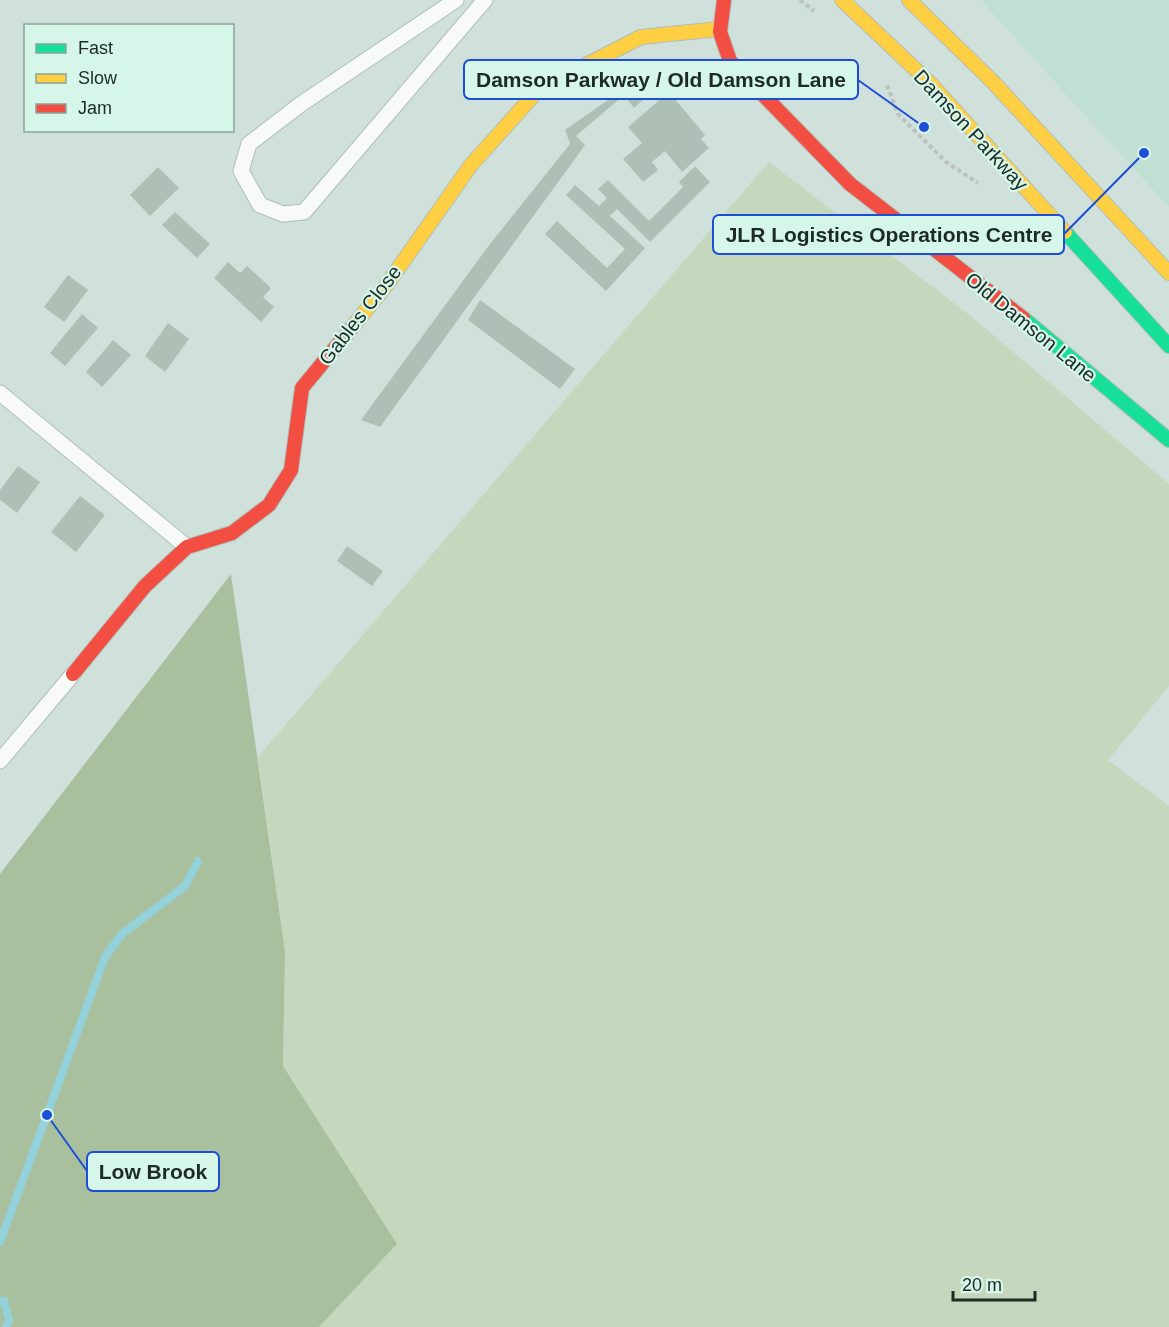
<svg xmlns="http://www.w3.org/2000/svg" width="1169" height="1327" viewBox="0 0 1169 1327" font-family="Helvetica,sans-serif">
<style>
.built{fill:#c1e0d4}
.green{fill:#c5d8be}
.forest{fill:#a9c09f}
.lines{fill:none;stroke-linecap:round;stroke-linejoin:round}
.stream{stroke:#94d2db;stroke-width:8}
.building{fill:#aec0b5}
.lane-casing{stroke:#b0beb9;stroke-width:17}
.fast-casing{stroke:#b0beb9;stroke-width:16}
.slow-casing{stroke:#b0beb9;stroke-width:16}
.jam-casing{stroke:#b0beb9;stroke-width:16}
.path{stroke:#bcc2c0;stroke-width:4;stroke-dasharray:4.5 3;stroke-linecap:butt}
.lane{stroke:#f8faf9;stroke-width:15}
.fast{stroke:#16e098;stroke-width:14}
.slow{stroke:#ffcf43;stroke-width:14}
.jam{stroke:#f24e42;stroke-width:14}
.labels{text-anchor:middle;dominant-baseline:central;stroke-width:4.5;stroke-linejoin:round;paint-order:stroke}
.street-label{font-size:20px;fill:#1d2a25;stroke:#d5f6e9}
.leader{fill:none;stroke:#1d4ed8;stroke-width:2}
.callout-dot{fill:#1d4ed8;stroke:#d5f6e9;stroke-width:2}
.callout{fill:#d5f6e9;stroke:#1d4ed8;stroke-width:2}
.callout-label{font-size:21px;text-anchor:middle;font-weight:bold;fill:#1d2a25}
</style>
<rect width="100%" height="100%" fill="#cfe1da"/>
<!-- built -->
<path class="built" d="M 981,0 L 1169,0 L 1169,207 L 1071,100 Z"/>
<!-- green -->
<path class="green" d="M 769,162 L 972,317 L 1169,484 L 1169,686 L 1108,760 L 1169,806 L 1169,1327 L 319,1327 L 397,1244 L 283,1066 L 285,951 L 258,757 Z"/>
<!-- forest -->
<path class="forest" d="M 231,574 L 285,951 L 283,1066 L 397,1244 L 319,1327 L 0,1327 L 0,874 Z"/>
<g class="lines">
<!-- stream -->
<path class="stream" d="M 0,1242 L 105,957 L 122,934 L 185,886 L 198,861
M 0,1301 L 4,1301 L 9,1320 L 6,1327"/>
</g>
<!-- building -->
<path class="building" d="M 648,72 L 659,85 L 634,108 L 624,95 L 576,136 L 585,145 L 380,427 L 361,420 L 490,244 L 570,144 L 565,130 Z
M 669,92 L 705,135 L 701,139 L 709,148 L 682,172 L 665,151 L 652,162 L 658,170 L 643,182 L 623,159 L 642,143 L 628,127 Z
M 695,166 L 710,182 L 650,242 L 617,209 L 610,216 L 645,248 L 606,291 L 545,234 L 557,221 L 607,268 L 625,249 L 566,195 L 575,185 L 599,206 L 607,198 L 598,189 L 608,180 L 649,221 L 683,187 L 679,182 Z
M 158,167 L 179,188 L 150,216 L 130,195 Z
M 175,212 L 210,244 L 197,258 L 162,225 Z
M 228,262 L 240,273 L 247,266 L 271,288 L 263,297 L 274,307 L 261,322 L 214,278 Z
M 68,275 L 88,290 L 64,322 L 44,307 Z
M 480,300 L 575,369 L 560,389 L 468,320 Z
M 82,314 L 98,328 L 65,366 L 50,353 Z
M 168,323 L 189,339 L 165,372 L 145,356 Z
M 113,340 L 131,355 L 102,387 L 86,372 Z
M 18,466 L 40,482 L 17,513 L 0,500 L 0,490 Z
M 80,496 L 105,515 L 76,552 L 51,532 Z
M 347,546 L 383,571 L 372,586 L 337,561 Z"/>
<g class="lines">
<defs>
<path id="lane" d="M 456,0 L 301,104 L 249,144 L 241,171 L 260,205 L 283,214 L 304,212 L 485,0
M 0,393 L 187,547
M 0,761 L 73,674"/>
<path id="fast" d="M 1065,232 L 1169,346
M 1023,318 L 1169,440"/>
<path id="slow" d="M 842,0 L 930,83 L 1065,232
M 909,0 L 993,82 L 1169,273
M 354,325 L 388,283 L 471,165 L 539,89 L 641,37 L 719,29"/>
<path id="jam" d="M 724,0 L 720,32 L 730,61 L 850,184 L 1023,318
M 73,674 L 145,586 L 187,547 L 232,533 L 269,505 L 291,470 L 302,388 L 354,325"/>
</defs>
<!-- lane casing -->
<use href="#lane" class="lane-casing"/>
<!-- fast casing -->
<use href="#fast" class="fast-casing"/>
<!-- slow casing -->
<use href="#slow" class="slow-casing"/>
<!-- jam casing -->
<use href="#jam" class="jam-casing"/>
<!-- path -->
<path class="path" d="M 800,0 L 814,11
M 887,85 L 898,114 L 946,162 L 978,183"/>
<!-- lane -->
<use href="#lane" class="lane"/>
<!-- fast -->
<use href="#fast" class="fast"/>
<!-- slow -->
<use href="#slow" class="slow"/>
<!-- jam -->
<use href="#jam" class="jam"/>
</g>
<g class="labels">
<!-- street labels -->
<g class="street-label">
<text transform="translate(971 130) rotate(47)">Damson Parkway</text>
<text transform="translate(360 315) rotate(-52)">Gables Close</text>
<text transform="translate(1031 327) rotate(39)">Old Damson Lane</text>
</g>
</g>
<!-- callouts -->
<path class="leader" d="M924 127L858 80M1144 153L1064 234M47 1115L87 1171"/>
<g class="callout-dot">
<circle cx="924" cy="127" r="6"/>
<circle cx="1144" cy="153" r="6"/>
<circle cx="47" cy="1115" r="6"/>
</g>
<g class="callout">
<rect x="464" y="60" width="394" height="39" rx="6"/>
<rect x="713" y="215" width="351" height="39" rx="6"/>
<rect x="87" y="1152" width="132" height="39" rx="6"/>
</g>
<g class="callout-label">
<text x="661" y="87">Damson Parkway / Old Damson Lane</text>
<text x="889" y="242">JLR Logistics Operations Centre</text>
<text x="153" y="1179">Low Brook</text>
</g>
<!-- legend -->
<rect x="24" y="24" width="210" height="108" fill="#d5f6e9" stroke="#8ba49b" stroke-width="1.5"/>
<rect x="36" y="44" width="30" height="9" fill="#16e098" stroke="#8ba49b" stroke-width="1.5"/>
<text x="78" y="54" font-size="18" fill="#1d2a25">Fast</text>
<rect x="36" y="74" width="30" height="9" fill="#ffcf43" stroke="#8ba49b" stroke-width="1.5"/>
<text x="78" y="84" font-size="18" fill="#1d2a25">Slow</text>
<rect x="36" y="104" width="30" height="9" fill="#f24e42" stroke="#8ba49b" stroke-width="1.5"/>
<text x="78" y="114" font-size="18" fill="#1d2a25">Jam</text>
<!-- scale -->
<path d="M953 1291v9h82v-9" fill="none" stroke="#1d2a25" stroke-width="3"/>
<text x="962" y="1291" font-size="18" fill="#1d2a25" stroke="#d5f6e9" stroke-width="4.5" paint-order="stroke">20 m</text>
</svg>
